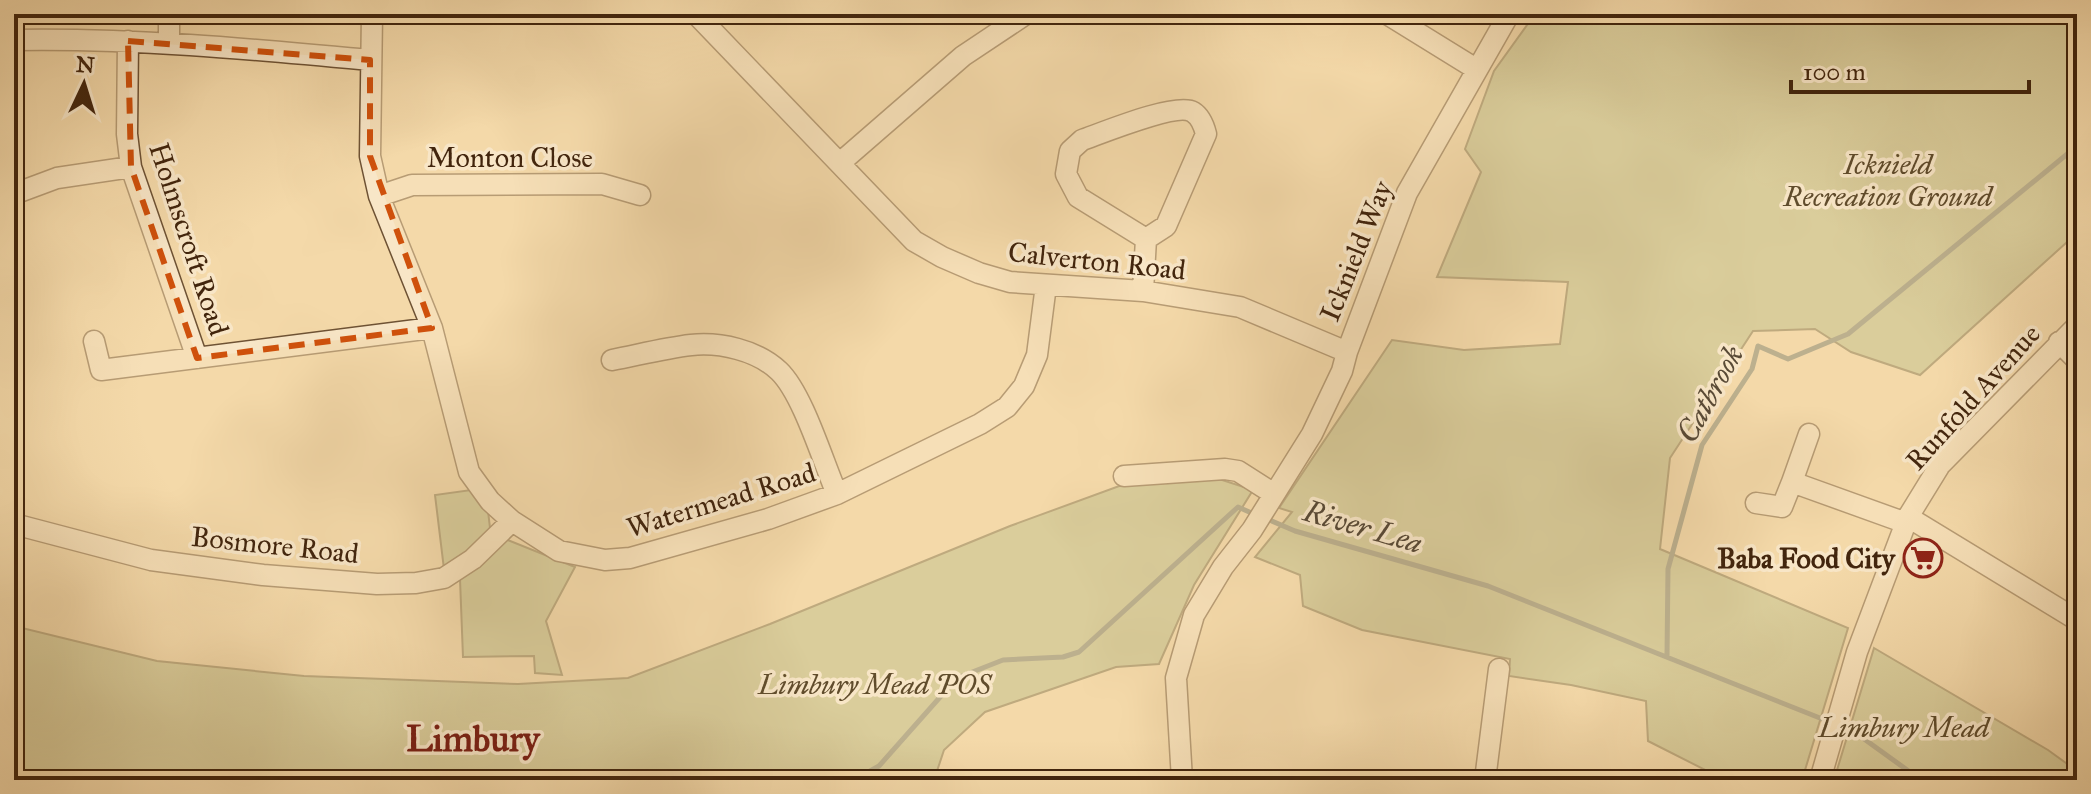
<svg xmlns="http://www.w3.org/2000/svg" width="2091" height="794" viewBox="0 0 2091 794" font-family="'IM FELL Great Primer',serif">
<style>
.green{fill:#bbbf89;stroke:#7e724b;stroke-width:2}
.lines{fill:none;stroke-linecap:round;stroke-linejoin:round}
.stream{stroke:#797e6e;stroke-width:5}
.minor-casing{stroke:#6e5234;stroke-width:23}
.minor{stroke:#f8e6c7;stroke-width:20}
.marked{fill:none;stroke:#cf510c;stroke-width:6;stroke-dasharray:16 10;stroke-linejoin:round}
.labels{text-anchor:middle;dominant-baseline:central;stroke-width:7;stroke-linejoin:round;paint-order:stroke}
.street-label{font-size:28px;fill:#42250d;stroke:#f8e6c7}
.park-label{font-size:28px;font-style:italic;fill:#604c2c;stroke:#f8e6c7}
.poi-label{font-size:28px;font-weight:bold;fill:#42250d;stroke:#f8e6c7;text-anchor:end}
.water-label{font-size:30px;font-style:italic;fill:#594a36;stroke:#f8e6c7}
.district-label{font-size:36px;font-weight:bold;fill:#7a1f14;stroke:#f8e6c7}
</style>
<rect width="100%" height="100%" fill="#f4d9a9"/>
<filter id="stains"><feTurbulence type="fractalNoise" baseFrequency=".0025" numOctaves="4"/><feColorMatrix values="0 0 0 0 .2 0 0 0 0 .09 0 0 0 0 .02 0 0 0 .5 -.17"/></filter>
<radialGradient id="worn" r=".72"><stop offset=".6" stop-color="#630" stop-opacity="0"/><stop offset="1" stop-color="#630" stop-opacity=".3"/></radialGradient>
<!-- green -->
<path class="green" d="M 1535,14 L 2077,14 L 2077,233 L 1920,375 L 1851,352 L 1815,329 L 1753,331 L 1670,458 L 1660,549 L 1848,628 L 1802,780 L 1725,780 L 1648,741 L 1646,701 L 1571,685 L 1509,676 L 1510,659 L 1362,630 L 1303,606 L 1300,575 L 1255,557 L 1292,512 L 1279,508 L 1392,340 L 1464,350 L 1560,344 L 1568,282 L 1437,277 L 1481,172 L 1465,149 L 1494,71 Z
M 1213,477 L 1253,490 L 1194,585 L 1159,664 L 1116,667 L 985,712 L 944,750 L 934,780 L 14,780 L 14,626 L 157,661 L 304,676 L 518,684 L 628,678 L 770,624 L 1010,526 L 1122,485 Z
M 471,490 L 488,511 L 490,528 L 469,554 L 444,569 L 435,495 Z
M 505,539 L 575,567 L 546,621 L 562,675 L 535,673 L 534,656 L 463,657 L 460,579 Z
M 1874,648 L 2048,750 L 2077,771 L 2077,780 L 1834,780 Z"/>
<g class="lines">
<!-- stream -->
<path class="stream" d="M 1265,518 L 1295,531 L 1488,586 L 1830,722
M 1667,655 L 1668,569 L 1702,445 L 1752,369 L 1758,346 L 1788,359 L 1848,334 L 2077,146
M 1839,727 L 1860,736 L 1921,780
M 854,780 L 879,766 L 957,678 L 1003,660 L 1063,657 L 1079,652 L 1238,507 L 1256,515"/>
<defs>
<path id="minor" d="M 372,14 L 370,156 L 379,196 L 432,328 L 469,472 L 490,501 L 512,521 L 559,551 L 605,560 L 630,558 L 768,519 L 837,494 L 980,424 L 1007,407 L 1024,386 L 1037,355 L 1046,285
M 696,14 L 914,241 L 942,257 L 979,273 L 1010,282 L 1143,291 L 1240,307 L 1347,352
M 1387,14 L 1476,69
M 14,40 C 134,38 251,49 370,60
M 128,41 L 127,134 L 131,167 L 197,358
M 169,42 L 169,14
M 841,162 L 963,56 L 1026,14
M 14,194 L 57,178 L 131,167
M 379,196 L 412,185 L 602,184 L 640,195
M 1143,291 L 1146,239 L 1078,197 L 1066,174 L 1070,151 L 1082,140 C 1102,133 1177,102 1193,112 C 1201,117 1204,126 1206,134 L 1166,226 L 1146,239
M 94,341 L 101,370 L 432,328
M 2059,342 L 2077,360
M 612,360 C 638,355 665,348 691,345 C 720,342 757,350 779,371 C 803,394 823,462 837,494
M 1809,434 L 1792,482 L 1906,523
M 1124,476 L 1225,469 L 1238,471 L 1274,494
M 1756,503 L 1782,507 L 1792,482
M 1908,517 L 2077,620
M 14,524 L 151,560 L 263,575 L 377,584 L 416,583 L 444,578 L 473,559 L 512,521
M 1182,780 L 1176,678 L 1194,615 L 1223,567 L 1252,530 L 1312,434 L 1342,371 L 1347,352 L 1407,193 L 1509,14
M 1485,780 L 1499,669
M 1820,780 L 1857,652 L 1908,517 L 1940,465 L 2077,326"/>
</defs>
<!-- minor casing -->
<use href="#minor" class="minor-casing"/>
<!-- minor -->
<use href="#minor" class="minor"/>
</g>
<!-- marked area -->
<path d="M0 0H2091V794H0ZM 128,41 L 370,60 L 370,156 L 432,328 L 197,358 L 131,167 Z" fill="#f4d9a9" fill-opacity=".55" fill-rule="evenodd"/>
<path class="marked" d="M 128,41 L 370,60 L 370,156 L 432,328 L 197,358 L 131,167 Z"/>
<!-- icons -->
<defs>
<symbol id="supermarket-ring" viewBox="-11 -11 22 22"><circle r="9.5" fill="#f8e6c7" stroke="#8f2418" stroke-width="1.5"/><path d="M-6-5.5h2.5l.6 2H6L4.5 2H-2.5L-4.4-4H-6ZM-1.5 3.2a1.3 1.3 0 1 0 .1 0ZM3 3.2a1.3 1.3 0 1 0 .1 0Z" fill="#8f2418"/></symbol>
</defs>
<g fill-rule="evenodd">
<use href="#supermarket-ring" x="1901" y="536" width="44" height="44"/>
</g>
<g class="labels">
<!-- street labels -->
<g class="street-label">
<text x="510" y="157">Monton Close</text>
<text transform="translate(189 239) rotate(72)">Holmscroft Road</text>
<text transform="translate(1356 251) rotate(-68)">Icknield Way</text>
<text transform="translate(1097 261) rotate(6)">Calverton Road</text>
<text transform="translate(1973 397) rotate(-48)">Runfold Avenue</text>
<text transform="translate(721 500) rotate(-17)">Watermead Road</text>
<text transform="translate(275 545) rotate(6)">Bosmore Road</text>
</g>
<!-- park labels -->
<g class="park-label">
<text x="1888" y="164">Icknield<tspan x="1888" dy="32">Recreation Ground</tspan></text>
<text x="875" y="684">Limbury Mead POS</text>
<text x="1904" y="727">Limbury Mead</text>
</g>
<!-- poi labels -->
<g class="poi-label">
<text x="1895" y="558">Baba Food City</text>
</g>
<!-- water labels -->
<g class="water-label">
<text transform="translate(1710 394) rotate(-61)">Catbrook</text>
<text transform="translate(1363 527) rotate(16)">River Lea</text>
</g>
<!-- district labels -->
<g class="district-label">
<text x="473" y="739">Limbury</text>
</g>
</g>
<!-- margin -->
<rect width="2091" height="794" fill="none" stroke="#f4d9a9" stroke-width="48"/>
<rect x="16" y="16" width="2059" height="762" fill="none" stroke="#42250d" stroke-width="4"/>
<rect x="24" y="24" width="2043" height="746" fill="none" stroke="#42250d" stroke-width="2"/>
<!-- north arrow -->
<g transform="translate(84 84) rotate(4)" stroke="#f8e6c7" stroke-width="6" paint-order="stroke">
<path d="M0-6L14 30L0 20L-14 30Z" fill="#42250d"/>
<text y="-12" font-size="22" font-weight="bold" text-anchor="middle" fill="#42250d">N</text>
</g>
<!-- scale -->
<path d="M1791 80v12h238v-12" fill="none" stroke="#42250d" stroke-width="4"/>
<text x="1803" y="80" font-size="24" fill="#42250d" stroke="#f8e6c7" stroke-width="6" paint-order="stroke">100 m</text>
<rect width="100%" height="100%" filter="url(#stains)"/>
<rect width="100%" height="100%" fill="url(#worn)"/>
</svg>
